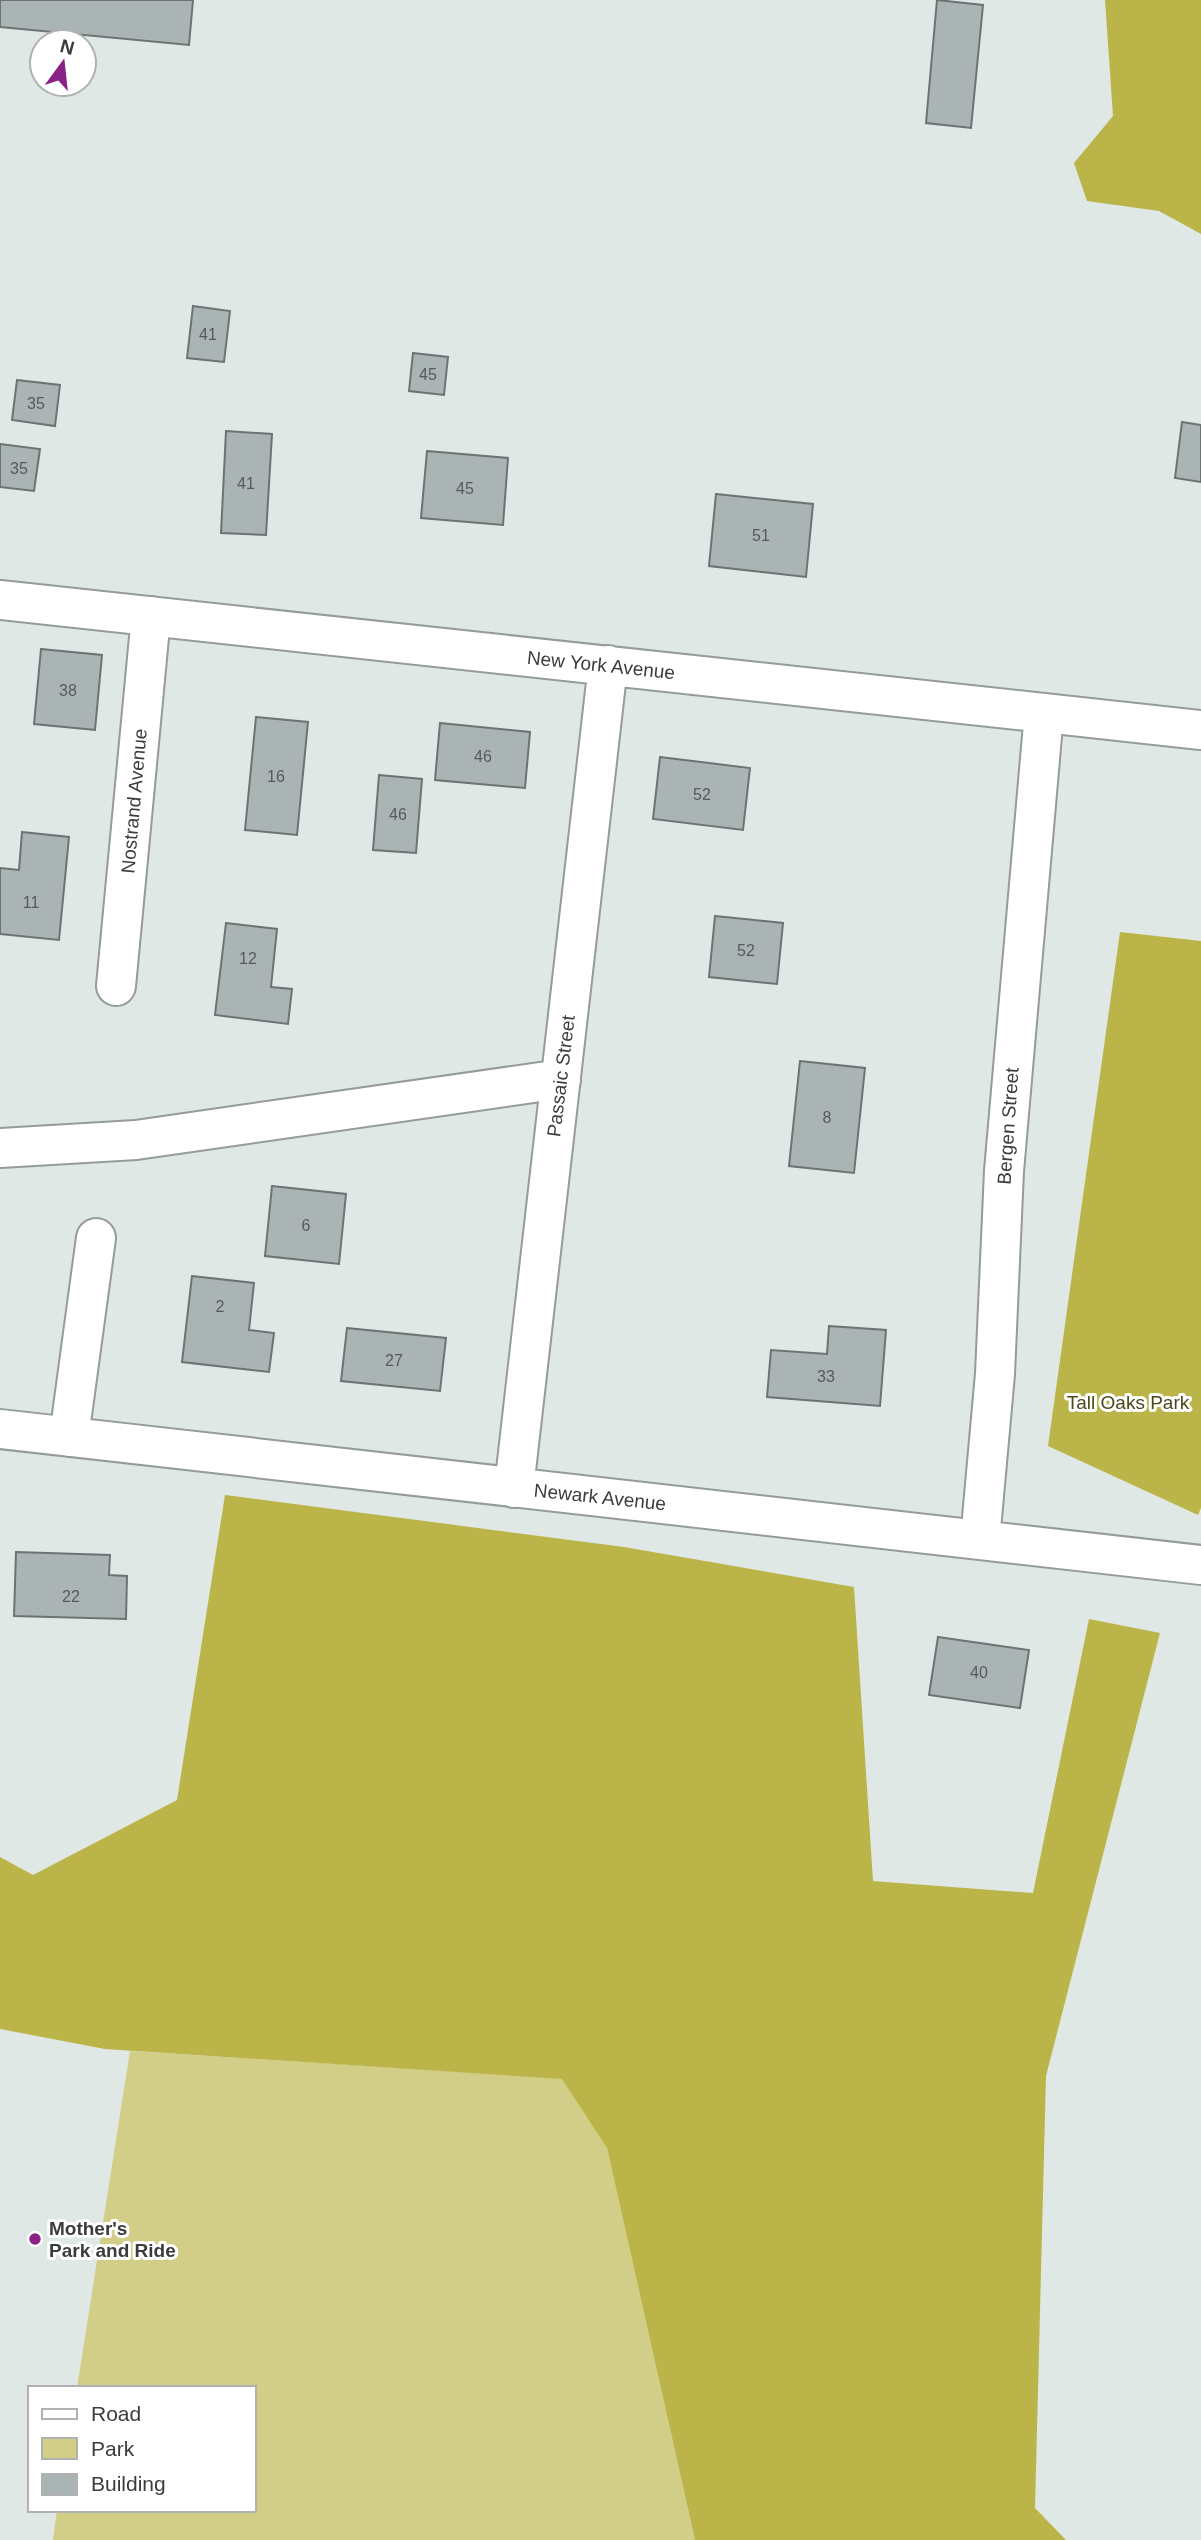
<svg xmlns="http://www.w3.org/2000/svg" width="1201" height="2540" viewBox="0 0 1201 2540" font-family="Arial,sans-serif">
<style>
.green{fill:#d2ce87}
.forest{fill:#bbb448}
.building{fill:#abb4b4;stroke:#6b7373;stroke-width:2}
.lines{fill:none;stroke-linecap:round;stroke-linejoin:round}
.minor-casing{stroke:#949b98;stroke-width:42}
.highway-casing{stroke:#949b98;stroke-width:42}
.minor{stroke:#fff;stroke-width:38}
.highway{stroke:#fff;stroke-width:38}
.poi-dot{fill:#892187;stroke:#fff;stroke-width:2.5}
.labels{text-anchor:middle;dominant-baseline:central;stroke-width:6;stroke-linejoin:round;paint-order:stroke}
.number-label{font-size:16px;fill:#565b5a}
.street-label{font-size:19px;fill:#3a3d3c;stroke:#fff}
.park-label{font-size:19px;fill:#4b491d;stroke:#fff}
.poi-label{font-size:19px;font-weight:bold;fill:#3a3d3c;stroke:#fff;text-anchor:start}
</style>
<rect width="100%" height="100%" fill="#e0e8e5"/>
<!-- green -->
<path class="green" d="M 130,2051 L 563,2078 L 607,2148 L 695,2540 L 53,2540 L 57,2510 L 254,2510 L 254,2388 L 77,2388 Z"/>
<!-- forest -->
<path class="forest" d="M 1105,0 L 1201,0 L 1201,234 L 1159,211 L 1087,201 L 1074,163 L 1113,116 Z
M 1120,932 L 1201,941 L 1201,1508 L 1198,1515 L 1048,1446 Z
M 225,1495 L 624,1547 L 854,1587 L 873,1881 L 1033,1893 L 1089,1619 L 1160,1633 L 1046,2076 L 1035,2508 L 1066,2540 L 695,2540 L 607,2148 L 562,2079 L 105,2049 L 0,2029 L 0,1857 L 33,1875 L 177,1800 Z"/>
<!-- building -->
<path class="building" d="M 0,0 L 193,0 L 189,45 L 0,27 Z
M 937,0 L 983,5 L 971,128 L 926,123 Z
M 193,306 L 230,311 L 224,362 L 187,358 Z
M 413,353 L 448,357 L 444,395 L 409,391 Z
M 17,380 L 60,385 L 55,426 L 12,420 Z
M 1182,422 L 1201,425 L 1201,482 L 1175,478 Z
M 226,431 L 272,434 L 266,535 L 221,533 Z
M 0,444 L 40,449 L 34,491 L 0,487 Z
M 427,451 L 508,458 L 503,525 L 421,518 Z
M 716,494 L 813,504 L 806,577 L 709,566 Z
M 41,649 L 102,655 L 95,730 L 34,724 Z
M 256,717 L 308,722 L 297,835 L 245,830 Z
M 440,723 L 530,732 L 525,788 L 435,780 Z
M 660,757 L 750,768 L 743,830 L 653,819 Z
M 379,775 L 422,779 L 416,853 L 373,850 Z
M 22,832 L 69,837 L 59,940 L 0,934 L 0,868 L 19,870 Z
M 715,916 L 783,923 L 777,984 L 709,977 Z
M 226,923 L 277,929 L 271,987 L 292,989 L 288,1024 L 215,1015 Z
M 800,1061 L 865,1068 L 854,1173 L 789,1166 Z
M 272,1186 L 346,1194 L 339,1264 L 265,1256 Z
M 192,1276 L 254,1283 L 249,1330 L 274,1333 L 269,1372 L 182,1362 Z
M 829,1326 L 886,1330 L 880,1406 L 767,1397 L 771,1350 L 827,1354 Z
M 347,1328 L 446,1338 L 440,1391 L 341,1381 Z
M 16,1552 L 110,1555 L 109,1575 L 127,1576 L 126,1619 L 14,1616 Z
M 938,1637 L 1029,1650 L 1020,1708 L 929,1695 Z"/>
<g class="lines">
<defs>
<path id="minor" d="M 0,600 L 1201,730
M 116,986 L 151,616
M 0,1429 L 1201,1565
M 69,1437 L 96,1238
M 514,1488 L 608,665
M 980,1540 L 995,1374 L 1004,1171 L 1044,713"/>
<path id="highway" d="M 0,1148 L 136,1140 L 561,1079"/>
</defs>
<!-- minor casing -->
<use href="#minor" class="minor-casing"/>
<!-- highway casing -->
<use href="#highway" class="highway-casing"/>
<!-- minor -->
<use href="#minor" class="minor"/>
<!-- highway -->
<use href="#highway" class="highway"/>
</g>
<!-- markers -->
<circle class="poi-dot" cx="35" cy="2239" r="7"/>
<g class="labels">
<!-- number labels -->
<g class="number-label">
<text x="208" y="334">41</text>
<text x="428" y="374">45</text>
<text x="36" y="403">35</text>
<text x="19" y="468">35</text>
<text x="246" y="483">41</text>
<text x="465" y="488">45</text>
<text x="761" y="535">51</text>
<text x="68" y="690">38</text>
<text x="483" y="756">46</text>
<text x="276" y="776">16</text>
<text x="702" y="794">52</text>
<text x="398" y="814">46</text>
<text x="31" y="902">11</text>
<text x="746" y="950">52</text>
<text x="248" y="958">12</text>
<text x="827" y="1117">8</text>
<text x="306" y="1225">6</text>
<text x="220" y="1306">2</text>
<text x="394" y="1360">27</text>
<text x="826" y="1376">33</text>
<text x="71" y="1596">22</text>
<text x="979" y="1672">40</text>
</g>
<!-- street labels -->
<g class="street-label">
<text transform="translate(601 665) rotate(6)">New York Avenue</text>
<text transform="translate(134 801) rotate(-85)">Nostrand Avenue</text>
<text transform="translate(561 1076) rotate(-83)">Passaic Street</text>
<text transform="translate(1008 1126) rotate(-86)">Bergen Street</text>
<text transform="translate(600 1497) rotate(6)">Newark Avenue</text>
</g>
<!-- park labels -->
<g class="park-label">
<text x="1128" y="1402">Tall Oaks Park</text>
</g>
<!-- poi labels -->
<g class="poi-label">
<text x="49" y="2228">Mother's<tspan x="49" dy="22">Park and Ride</tspan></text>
</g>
</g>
<!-- legend -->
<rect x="28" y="2386" width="228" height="126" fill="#ffffff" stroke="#b0b1b1" stroke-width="2"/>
<rect x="42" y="2409" width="35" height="10" fill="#ffffff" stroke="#b0b1b1" stroke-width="2"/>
<text x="91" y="2421" font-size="21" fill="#3a3d3c">Road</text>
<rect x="42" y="2438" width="35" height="21" fill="#d2ce87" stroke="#b0b1b1" stroke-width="2"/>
<text x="91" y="2456" font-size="21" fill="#3a3d3c">Park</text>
<rect x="42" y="2474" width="35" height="21" fill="#abb4b4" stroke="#b0b1b1" stroke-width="2"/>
<text x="91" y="2491" font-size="21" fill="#3a3d3c">Building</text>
<!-- north arrow -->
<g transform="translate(63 63) rotate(15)"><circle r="33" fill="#ffffff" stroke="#b0b1b1" stroke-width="2"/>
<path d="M0-5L12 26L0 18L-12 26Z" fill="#892187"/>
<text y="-10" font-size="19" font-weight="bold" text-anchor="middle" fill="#3a3d3c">N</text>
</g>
</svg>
